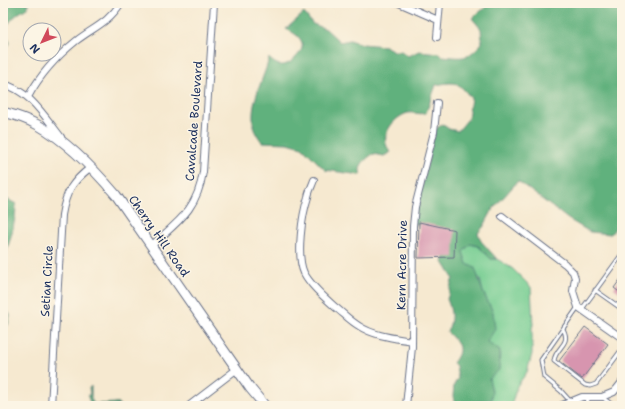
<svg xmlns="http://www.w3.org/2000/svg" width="625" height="409" viewBox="0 0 625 409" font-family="'Shantell Sans',sans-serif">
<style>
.green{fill:#77ce93;stroke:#497e78}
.forest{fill:#61b17d;stroke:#3e706e}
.building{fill:#d795af}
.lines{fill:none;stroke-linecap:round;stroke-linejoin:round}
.lane-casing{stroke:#687086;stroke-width:5}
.street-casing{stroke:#687086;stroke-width:8}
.secondary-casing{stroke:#687086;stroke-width:11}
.lane{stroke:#fff;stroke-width:3}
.street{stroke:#fff;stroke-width:6}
.secondary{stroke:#fff;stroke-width:9}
.labels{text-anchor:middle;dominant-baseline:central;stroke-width:3;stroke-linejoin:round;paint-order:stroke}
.street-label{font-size:12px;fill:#1b2f5e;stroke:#fcf5e5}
</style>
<rect width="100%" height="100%" fill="#fcf5e5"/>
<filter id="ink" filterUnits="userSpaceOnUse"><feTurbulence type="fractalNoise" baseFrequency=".025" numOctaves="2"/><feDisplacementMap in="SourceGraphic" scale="8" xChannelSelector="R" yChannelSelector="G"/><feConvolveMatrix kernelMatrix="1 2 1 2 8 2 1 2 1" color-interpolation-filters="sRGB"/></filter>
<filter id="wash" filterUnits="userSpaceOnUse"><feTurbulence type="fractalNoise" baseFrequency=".012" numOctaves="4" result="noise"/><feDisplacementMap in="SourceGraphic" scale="16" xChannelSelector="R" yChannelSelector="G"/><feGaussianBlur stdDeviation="0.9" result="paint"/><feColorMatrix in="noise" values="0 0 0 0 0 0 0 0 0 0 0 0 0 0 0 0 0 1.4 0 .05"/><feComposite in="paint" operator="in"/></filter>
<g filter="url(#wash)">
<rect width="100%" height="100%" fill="#f6e9d0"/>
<!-- green -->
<path class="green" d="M 470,244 L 478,246 L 491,259 L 497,259 L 513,269 L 531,287 L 533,325 L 532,328 L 532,354 L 527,372 L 517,386 L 511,406 L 474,406 L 474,402 L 492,391 L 489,379 L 487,342 L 493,312 L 483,292 L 480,279 L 467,264 L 463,252 Z"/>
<!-- forest -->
<path class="forest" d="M 3,3 L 28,3 L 28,8 C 18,12 8,21 5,31 L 10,43 L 7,47 L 3,49 Z
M 487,3 L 617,3 L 616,8 L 622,16 L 622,219 L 611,234 L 590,232 L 568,219 L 518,181 L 493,209 L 484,226 L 478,233 L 481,241 L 497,259 L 491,259 L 478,246 L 470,244 L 463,252 L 467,264 L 475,268 L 483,292 L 493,312 L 495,329 L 487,342 L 500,351 L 499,370 L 489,379 L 492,391 L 491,400 L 474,402 L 474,406 L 455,406 L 453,396 L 454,385 L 458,378 L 456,366 L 453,363 C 464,348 459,344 447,332 C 453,320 452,311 447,299 C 450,292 450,285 453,278 L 443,262 L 447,253 L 435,226 L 413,224 L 435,130 L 442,124 L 449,129 L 458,131 L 468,119 L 471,98 C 458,82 456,81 436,85 L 426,113 C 420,115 414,112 408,113 C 396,116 383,131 386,144 C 387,147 389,150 391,152 L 384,156 L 373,154 C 366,159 357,165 361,175 L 325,170 L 302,147 L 288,143 L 262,142 C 241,116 262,86 269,58 C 280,70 289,65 298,55 C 301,51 303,48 302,43 C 300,36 292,32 286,29 L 304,13 L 313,24 L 326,29 L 340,42 L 350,40 L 362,44 L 385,46 L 394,51 L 401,51 L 408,56 L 419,51 L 439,53 L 442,56 C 465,58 466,60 482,43 L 481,29 L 472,18 L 486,7 Z
M 3,197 L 16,204 C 16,223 9,243 3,262 Z
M 3,304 L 10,315 L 8,325 L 3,326 Z
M 91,386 L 91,399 L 94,404 L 118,403 L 120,406 L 91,406 L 88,397 L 90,393 L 89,388 Z"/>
<g id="blocks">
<!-- building -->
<path class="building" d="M 419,222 L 455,230 L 454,257 L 418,258 Z
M 622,277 L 622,294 L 614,288 Z
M 585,327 L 608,344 L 582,379 L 559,361 Z"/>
</g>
</g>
<g filter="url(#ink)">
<use href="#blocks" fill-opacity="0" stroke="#687086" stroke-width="1"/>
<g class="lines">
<defs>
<path id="lane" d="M 595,290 L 622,309
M 582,309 L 622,254
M 563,329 C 572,345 555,347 554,361 L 585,385 L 590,386 L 596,384 L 622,349
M 603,398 L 614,406
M 570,401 L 561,391 L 544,377 L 541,360 L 578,307
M 584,406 L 590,397"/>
<path id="street" d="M 399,3 L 438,20
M 437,37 L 440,3
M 3,84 C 29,90 45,117 61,137
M 28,97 C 40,75 56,57 76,41 C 94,27 107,24 121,3
M 314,180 C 312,186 309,191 308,197 C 302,215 296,256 304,273 C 311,286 324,297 335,307 C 343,313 350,321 359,326 C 374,336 395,338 412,341
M 502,216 L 565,264 L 573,272 L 575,278 L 573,291 L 578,307 L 622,338
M 151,246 C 177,222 197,211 203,172 L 214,3
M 190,405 L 237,369
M 51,406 L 62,215 C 66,191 72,182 91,167
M 406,406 L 412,347 L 413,226 L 415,207 L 434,132 L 437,103
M 560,406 L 582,397 L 602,397 L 614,392 L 622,382"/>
<path id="secondary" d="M 3,112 C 15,115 27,119 38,125 C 68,142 94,169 116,195 L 250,388 L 265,406"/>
</defs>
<!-- lane casing -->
<use href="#lane" class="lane-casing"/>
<!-- street casing -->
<use href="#street" class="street-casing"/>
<!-- secondary casing -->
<use href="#secondary" class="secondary-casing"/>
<!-- lane -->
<use href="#lane" class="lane"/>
<!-- street -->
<use href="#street" class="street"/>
<!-- secondary -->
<use href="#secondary" class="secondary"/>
</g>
</g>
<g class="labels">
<!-- street labels -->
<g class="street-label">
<text transform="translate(194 121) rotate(-86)">Cavalcade Boulevard</text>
<text transform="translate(159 236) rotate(55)">Cherry Hill Road</text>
<text transform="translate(402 265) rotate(-89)">Kern Acre Drive</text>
<text transform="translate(47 281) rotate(-87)">Setian Circle</text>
</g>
</g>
<!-- margin -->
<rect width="625" height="409" fill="none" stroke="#fcf5e5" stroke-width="16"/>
<!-- north arrow -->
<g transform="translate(42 42) rotate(227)"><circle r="19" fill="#fcf5e5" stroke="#a2a6af"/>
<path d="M0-3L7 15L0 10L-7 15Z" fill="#d1495b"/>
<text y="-6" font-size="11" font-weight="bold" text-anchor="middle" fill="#1b2f5e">N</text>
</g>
</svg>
